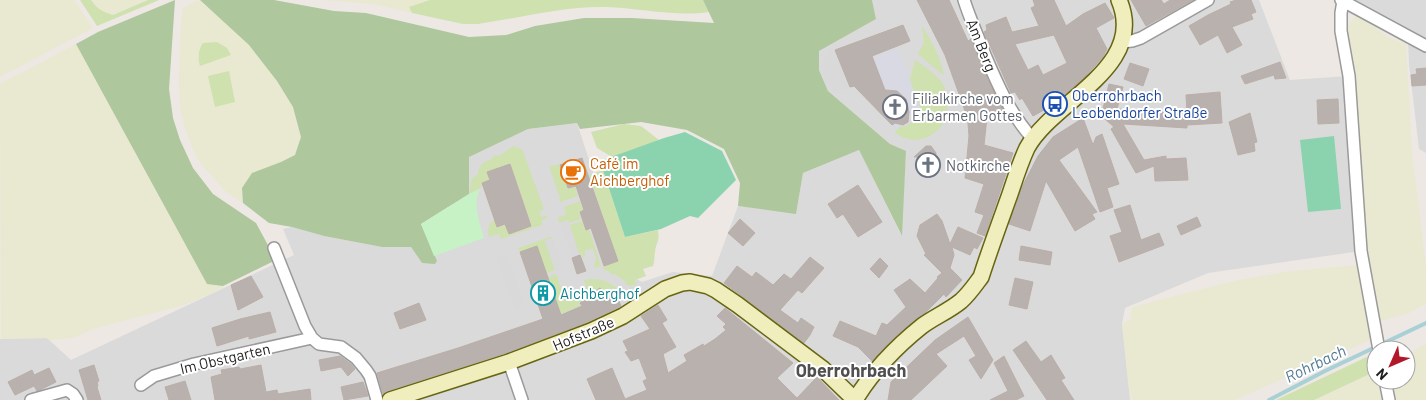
<svg xmlns="http://www.w3.org/2000/svg" width="1426" height="400" viewBox="0 0 1426 400" font-family="Barlow,sans-serif">
<style>
.residential{fill:#dadada}
.farmland{fill:#e9e8d1;fill-rule:evenodd}
.grass{fill:#cee1af}
.forest{fill:#aec79d}
.park{fill:#c7f2c5}
.pitch{fill:#8ad3ae}
.parking{fill:#d9d9d9}
.plaza{fill:#d8d9e2}
.lines{fill:none;stroke-linecap:round;stroke-linejoin:round}
.stream{stroke:#a9d0d5;stroke-width:4}
.building{fill:#b9b1ad;stroke:#bcaea8;fill-rule:evenodd}
.minor-casing{stroke:#9a9a9a;stroke-width:14}
.secondary-casing{stroke:#666511;stroke-width:18}
.minor{stroke:#fff;stroke-width:11}
.secondary{stroke:#f1eebd;stroke-width:15}
.labels{text-anchor:middle;dominant-baseline:central;stroke-width:4;stroke-linejoin:round;paint-order:stroke}
.street-label{font-size:15px;fill:#1d1d1d;stroke:#fff}
.transit-label{font-size:15px;fill:#164399;stroke:#fff;text-anchor:start}
.worship-label{font-size:15px;fill:#5b616d;stroke:#fff;text-anchor:start}
.food-label{font-size:15px;fill:#c56008;stroke:#fff;text-anchor:start}
.culture-label{font-size:15px;fill:#0d838f;stroke:#fff;text-anchor:start}
.water-label{font-size:16px;font-style:italic;fill:#4e7892;stroke:#fff}
.quarter-label{font-size:18px;font-weight:bold;fill:#505050;stroke:#fff}
</style>
<rect width="100%" height="100%" fill="#ede8e4"/>
<!-- residential -->
<path class="residential" d="M 872,0 L 1259,0 L 1290,80 L 1349,76 L 1361,251 L 1208,273 L 1125,308 L 1122,324 L 1130,400 L 0,400 L 0,339 L 47,338 L 71,360 L 294,255 L 283,229 L 292,227 L 324,236 L 382,247 L 411,247 L 422,263 L 437,261 L 434,256 L 468,157 L 528,129 L 577,123 L 626,273 L 642,282 L 673,272 L 712,276 L 738,206 L 796,213 L 803,173 L 859,150 L 901,235 L 906,152 L 890,144 L 828,91 L 819,70 L 819,51 L 876,19 Z
M 1337,0 L 1426,0 L 1426,153 L 1419,149 L 1409,64 L 1408,37 Z"/>
<!-- farmland -->
<path class="farmland" d="M 0,0 L 74,0 L 93,28 L 0,77 Z
M 91,0 L 148,0 L 113,15 L 103,12 L 95,6 Z
M 198,0 L 224,20 L 249,45 L 277,81 L 293,107 L 301,137 L 295,155 L 281,162 L 242,188 L 243,203 L 225,191 L 201,164 L 193,150 L 184,125 L 180,107 L 179,80 L 181,20 L 183,8 ZM 201,45 L 231,55 L 201,66 L 199,54 Z
M 324,0 L 430,0 L 410,7 L 412,13 L 373,4 Z
M 1356,16 L 1368,22 L 1388,37 L 1406,44 L 1412,152 L 1426,266 L 1426,304 L 1407,314 L 1380,321 L 1377,318 L 1365,241 L 1355,84 L 1347,32 L 1349,25 Z
M 76,44 L 207,284 L 223,286 L 222,289 L 184,305 L 96,328 L 72,338 L 49,340 L 46,338 L 1,339 L 0,84 Z
M 1359,265 L 1372,339 L 1235,400 L 1132,400 L 1129,389 L 1122,324 L 1130,320 L 1132,307 L 1238,280 L 1292,271 Z
M 1426,344 L 1426,400 L 1392,400 L 1389,380 L 1406,380 L 1406,355 Z
M 1375,372 L 1377,383 L 1380,383 L 1384,400 L 1314,400 Z"/>
<!-- grass -->
<path class="grass" d="M 80,0 L 91,0 C 97,9 103,12 113,15 L 148,0 L 159,0 L 97,26 Z
M 430,0 L 703,0 L 709,12 C 676,17 639,8 606,7 C 563,6 520,18 478,24 L 463,24 L 412,13 L 409,7 Z
M 922,26 C 932,41 941,58 944,76 L 919,55 L 918,53 L 924,44 Z
M 217,42 L 227,48 L 231,55 L 200,66 C 198,59 198,49 203,43 Z
M 915,60 C 925,67 939,76 944,86 C 948,97 949,115 942,125 C 931,141 909,145 895,132 L 900,126 C 910,127 914,120 912,111 L 920,107 L 910,80 Z
M 229,71 L 235,102 L 215,107 L 208,76 Z
M 624,124 L 641,126 L 659,140 L 612,157 L 597,148 L 591,132 Z
M 513,146 L 522,149 L 544,209 L 539,212 L 541,217 L 547,215 L 547,218 L 542,220 L 542,225 L 501,239 L 499,234 L 489,237 C 487,230 488,224 494,220 L 497,228 L 505,225 L 509,234 L 532,226 L 510,163 L 487,172 L 490,181 L 481,183 L 482,187 L 469,194 L 472,178 L 478,174 L 478,171 C 481,164 484,161 491,160 L 493,156 L 501,155 Z
M 559,164 L 568,189 L 575,187 L 578,196 L 560,202 L 559,199 L 560,198 L 549,167 Z
M 603,170 L 625,237 L 658,230 C 660,242 656,242 655,252 C 654,257 655,261 653,266 L 643,269 L 646,276 L 635,280 L 637,285 L 630,286 L 625,284 L 626,282 L 615,274 L 613,275 L 608,271 L 604,270 L 603,267 L 618,261 L 589,175 Z
M 580,201 L 583,210 L 579,211 L 581,219 L 569,223 L 568,220 L 559,223 L 558,217 L 566,215 L 564,207 Z
M 582,221 L 585,230 L 589,229 L 601,266 L 594,268 L 596,258 L 593,249 L 585,250 L 585,257 L 583,258 L 581,253 L 579,254 L 570,225 Z
M 550,237 L 553,238 L 545,241 L 555,270 L 546,273 L 537,246 L 520,252 L 518,248 Z
M 556,274 L 565,298 C 572,296 575,295 581,300 L 579,303 L 580,306 L 561,314 L 548,277 Z
M 592,279 C 606,279 613,285 624,293 L 624,295 L 619,298 L 614,288 L 603,292 L 601,288 L 586,296 L 581,291 L 587,289 L 584,280 Z
M 1373,354 L 1376,365 L 1376,379 L 1374,372 L 1314,400 L 1276,400 Z"/>
<!-- forest -->
<path class="forest" d="M 175,0 L 169,89 L 173,118 L 180,140 L 193,168 L 213,194 L 256,223 L 276,260 L 223,286 L 207,284 L 76,44 L 98,32 Z
M 200,0 L 274,0 L 334,11 L 366,13 L 469,37 L 506,35 L 535,26 L 584,18 L 632,18 L 714,23 L 703,0 L 872,0 L 876,19 L 819,51 L 819,70 L 828,91 L 890,144 L 906,151 L 902,236 L 859,150 L 803,173 L 796,214 L 738,206 L 740,183 L 724,149 L 687,130 L 641,122 L 580,129 L 577,123 L 528,129 L 469,157 L 469,194 L 421,224 L 437,261 L 435,264 L 422,263 L 411,247 L 382,247 L 324,236 L 292,227 L 269,223 L 243,203 L 242,188 L 252,173 L 281,162 L 295,155 L 301,137 L 293,107 L 277,81 L 249,45 Z"/>
<!-- park -->
<path class="park" d="M 480,189 C 472,205 480,222 484,238 L 434,256 L 421,224 L 469,194 Z"/>
<!-- pitch -->
<path class="pitch" d="M 685,132 L 722,151 L 736,180 L 698,218 L 690,216 L 661,229 L 625,237 L 600,161 L 664,138 Z
M 1334,136 L 1341,209 L 1308,212 L 1300,140 Z"/>
<!-- parking -->
<path class="parking" d="M 834,47 L 850,87 L 833,93 L 821,69 L 828,50 Z
M 568,220 L 579,254 L 571,256 L 560,223 Z
M 553,238 L 563,267 L 555,270 L 545,240 Z
M 504,254 L 507,257 L 510,263 L 524,305 L 518,310 L 515,309 L 496,259 Z"/>
<!-- plaza -->
<path class="plaza" d="M 898,48 L 920,108 L 912,111 L 913,116 L 911,123 L 904,127 L 900,126 L 897,130 L 892,125 L 895,122 L 900,125 L 906,124 L 909,122 L 910,118 L 906,96 L 903,97 L 899,92 L 895,90 L 885,91 L 873,58 Z"/>
<g class="lines">
<!-- stream -->
<path class="stream" d="M 1269,400 L 1325,371 L 1426,323"/>
</g>
<!-- building -->
<path class="building" d="M 917,0 L 949,0 L 968,41 L 971,39 L 988,80 L 1006,115 L 987,117 L 984,145 L 1013,153 L 985,236 L 977,233 L 984,215 L 975,212 L 984,184 L 965,178 L 969,136 L 968,123 L 964,108 L 945,55 Z
M 1033,0 L 1054,0 L 1066,26 L 1083,14 L 1105,3 L 1114,18 L 1096,28 L 1107,49 L 1103,57 L 1086,76 L 1060,99 L 1045,111 L 1044,110 L 1033,116 L 1022,98 L 1020,100 L 1015,92 L 1011,93 L 984,32 L 987,30 L 986,25 L 1006,17 L 1012,32 L 1039,26 L 1031,8 L 1035,6 ZM 1054,35 L 1067,63 L 1043,75 L 1038,65 L 1028,70 L 1015,44 Z
M 1131,0 L 1161,0 L 1164,4 L 1170,0 L 1193,0 L 1146,26 Z
M 1236,0 L 1251,0 L 1256,12 L 1251,14 L 1253,19 L 1232,27 L 1242,45 L 1227,53 L 1218,35 L 1200,45 L 1189,26 L 1208,15 L 1231,4 L 1230,2 Z
M 903,25 L 910,41 L 872,56 L 885,90 L 897,91 L 906,99 L 909,112 L 908,122 L 903,125 L 895,123 L 892,125 L 854,86 L 850,87 L 835,50 Z
M 1280,62 L 1286,78 L 1275,79 L 1274,75 L 1245,84 L 1241,76 Z
M 1130,63 L 1149,69 L 1143,86 L 1124,79 Z
M 1426,68 L 1426,85 L 1412,86 L 1411,75 L 1417,74 L 1416,69 Z
M 1109,84 L 1123,87 L 1117,109 L 1187,113 L 1186,95 L 1220,92 L 1222,123 L 1187,125 L 1187,128 L 1123,124 L 1144,160 L 1166,156 L 1166,159 L 1186,158 L 1188,180 L 1155,181 L 1154,166 L 1136,173 L 1111,129 L 1114,127 L 1106,120 L 1102,113 Z
M 1338,99 L 1339,123 L 1318,124 L 1317,100 Z
M 1250,113 L 1257,142 L 1254,143 L 1255,151 L 1238,155 L 1229,122 Z
M 1083,118 L 1093,145 L 1096,137 L 1102,134 L 1119,184 L 1107,188 L 1113,207 L 1100,212 L 1078,147 L 1059,160 L 1097,212 L 1092,214 L 1095,219 L 1075,231 L 1046,181 L 1030,231 L 1009,224 L 1023,185 L 1038,156 L 1053,137 Z
M 926,146 L 931,146 L 936,153 L 934,173 L 921,172 L 921,157 L 914,157 Z
M 582,158 L 618,261 L 604,266 L 591,228 L 586,230 L 580,212 L 584,210 L 576,186 L 568,188 L 560,165 Z
M 510,164 L 531,226 L 509,234 L 505,224 L 497,227 L 482,183 L 490,180 L 487,172 Z
M 858,185 L 882,222 L 858,237 L 843,214 L 837,218 L 828,204 Z
M 1130,205 L 1141,240 L 1159,233 L 1164,245 L 1119,262 L 1110,236 L 1122,232 L 1114,210 Z
M 937,214 L 942,221 L 950,244 L 958,227 L 983,238 L 977,249 L 974,247 L 970,255 L 952,247 L 954,255 L 950,268 L 962,280 L 946,297 L 944,294 L 925,313 L 897,335 L 872,361 L 858,347 L 833,336 L 840,321 L 876,336 L 882,323 L 887,325 L 906,307 L 894,290 L 910,279 L 925,293 L 938,278 L 937,277 L 942,273 L 924,255 L 926,254 L 917,236 L 920,225 Z
M 1197,217 L 1201,226 L 1181,235 L 1177,226 Z
M 740,219 L 755,233 L 743,246 L 728,233 Z
M 537,246 L 561,315 L 582,306 L 580,303 L 600,288 L 604,297 L 615,292 L 621,306 L 585,323 L 506,353 L 387,391 L 383,394 L 377,373 L 458,348 L 543,319 L 520,252 Z
M 1021,246 L 1052,252 L 1050,265 L 1019,260 Z
M 580,255 L 586,271 L 577,274 L 572,258 Z
M 810,257 L 824,268 L 802,293 L 798,290 L 780,310 L 798,323 L 801,318 L 814,327 L 810,335 L 804,343 L 724,283 L 737,266 L 752,277 L 756,272 L 773,285 L 784,274 L 791,279 Z
M 880,258 L 888,266 L 879,278 L 870,269 Z
M 251,276 L 263,297 L 238,310 L 231,285 Z
M 1015,278 L 1033,282 L 1027,309 L 1009,305 Z
M 419,303 L 426,320 L 400,329 L 394,313 Z
M 658,305 L 667,320 L 662,323 L 676,347 L 663,354 L 668,373 L 687,361 L 684,355 L 703,344 L 704,346 L 715,339 L 726,330 L 723,327 L 726,324 L 717,316 L 725,308 L 793,363 L 777,378 L 797,398 L 817,377 L 839,400 L 596,400 L 587,379 L 612,368 L 625,399 L 647,390 L 643,381 L 647,379 L 639,358 L 631,361 L 625,352 L 628,351 L 623,341 L 650,329 L 641,316 Z
M 270,312 L 276,332 L 249,339 L 249,336 L 217,346 L 212,328 L 240,319 Z
M 968,317 L 993,360 L 981,379 L 969,360 L 976,356 L 964,336 L 936,354 L 947,366 L 911,400 L 888,400 L 891,382 L 935,340 Z
M 1026,341 L 1041,362 L 1051,355 L 1065,378 L 1061,380 L 1074,400 L 1047,400 L 1013,350 Z
M 340,356 L 351,364 L 355,369 L 348,376 L 341,367 L 321,371 L 319,360 Z
M 1004,356 L 1024,396 L 1016,400 L 990,400 L 1008,391 L 994,363 Z
M 94,365 L 99,381 L 97,382 L 98,386 L 97,387 L 101,400 L 88,400 L 79,370 Z
M 261,365 L 266,392 L 277,390 L 278,394 L 310,389 L 311,400 L 215,400 L 211,377 L 222,374 L 221,370 L 239,367 L 240,369 Z
M 49,368 L 56,382 L 42,389 L 37,391 L 34,386 L 15,395 L 8,382 L 32,370 L 34,375 Z
M 185,381 L 191,400 L 169,400 L 165,387 Z
M 363,382 L 368,396 L 344,400 L 341,387 Z"/>
<g class="lines">
<defs>
<path id="minor" d="M 964,0 C 970,19 978,36 985,55 C 998,85 1010,114 1033,139
M 1341,0 L 1426,46
M 1343,1 L 1341,13 L 1341,31 L 1349,76 L 1361,251 L 1379,350
M 1122,42 L 1132,41 L 1141,38 L 1208,0
M 274,248 L 305,326 L 312,338 L 319,344 L 341,347 L 356,358 L 366,370 L 370,376 L 377,400
M 509,362 L 522,400
M 1385,380 L 1389,400
M 141,385 L 154,376 L 194,364 L 312,338
M 31,400 L 67,390 L 73,394 L 77,400"/>
<path id="secondary" d="M 390,400 L 509,362 L 591,331 L 623,316 L 665,289 L 682,283 L 690,282 L 708,286 L 716,290 L 738,305 L 823,369 L 855,400
M 855,400 C 872,372 897,346 922,326 C 934,317 949,311 961,301 C 969,294 975,285 981,277 C 990,249 1000,222 1010,194 C 1015,179 1020,163 1027,148 C 1053,100 1148,68 1119,0"/>
</defs>
<!-- minor casing -->
<use href="#minor" class="minor-casing"/>
<!-- secondary casing -->
<use href="#secondary" class="secondary-casing"/>
<!-- minor -->
<use href="#minor" class="minor"/>
<!-- secondary -->
<use href="#secondary" class="secondary"/>
</g>
<!-- icons -->
<defs>
<symbol id="bus-ring" viewBox="-11 -11 22 22"><circle r="9.5" fill="#fff" stroke="#1a4fb4" stroke-width="1.5"/><path d="M-5-6H5V4H4V6H2V4H-2V6H-4V4H-5ZM-3.5-4V0h7V-4ZM-3.5 1.2v1.5H-2V1.2ZM2 1.2v1.5H3.5V1.2Z" fill="#1a4fb4"/></symbol>
<symbol id="church-ring" viewBox="-11 -11 22 22"><circle r="9.5" fill="#fff" stroke="#6b7280" stroke-width="1.5"/><path d="M-1.2-6h2.4v3.5h3.3v2.4h-3.3V6h-2.4V-.1h-3.3v-2.4h3.3Z" fill="#6b7280"/></symbol>
<symbol id="cafe-ring" viewBox="-11 -11 22 22"><circle r="9.5" fill="#fff" stroke="#e8710a" stroke-width="1.5"/><path d="M-5.5-4.5H6V0H3Q3 3.5 0 3.5H-2.5Q-5.5 3.5-5.5 0ZM3-3.2v2h1.7v-2ZM-6 4.5H4V6H-6Z" fill="#e8710a"/></symbol>
<symbol id="building-ring" viewBox="-11 -11 22 22"><circle r="9.5" fill="#fff" stroke="#0f9aa8" stroke-width="1.5"/><path d="M-4-6H4V6H1V3H-1V6H-4ZM-2.5-4.3h1.7v1.8h-1.7ZM.8-4.3h1.7v1.8H.8ZM-2.5-1h1.7V.8h-1.7ZM.8-1h1.7V.8H.8Z" fill="#0f9aa8"/></symbol>
</defs>
<g fill-rule="evenodd">
<use href="#bus-ring" x="1041" y="90" width="28" height="28"/>
<use href="#church-ring" x="881" y="93" width="28" height="28"/>
<use href="#church-ring" x="914" y="151" width="28" height="28"/>
<use href="#cafe-ring" x="559" y="158" width="28" height="28"/>
<use href="#building-ring" x="529" y="279" width="28" height="28"/>
</g>
<g class="labels">
<!-- street labels -->
<g class="street-label">
<text transform="translate(982 45) rotate(68)">Am Berg</text>
<text transform="translate(583 333) rotate(-23)">Hofstraße</text>
<text transform="translate(225 358) rotate(-13)">Im Obstgarten</text>
</g>
<!-- transit labels -->
<g class="transit-label">
<text x="1072" y="95">Oberrohrbach<tspan x="1072" dy="17">Leobendorfer Straße</tspan></text>
</g>
<!-- worship labels -->
<g class="worship-label">
<text x="912" y="98">Filialkirche vom<tspan x="912" dy="17">Erbarmen Gottes</tspan></text>
<text x="946" y="165">Notkirche</text>
</g>
<!-- food labels -->
<g class="food-label">
<text x="590" y="163">Café im<tspan x="590" dy="17">Aichberghof</tspan></text>
</g>
<!-- culture labels -->
<g class="culture-label">
<text x="560" y="293">Aichberghof</text>
</g>
<!-- water labels -->
<g class="water-label">
<text transform="translate(1315 363) rotate(-26)">Rohrbach</text>
</g>
<!-- quarter labels -->
<g class="quarter-label">
<text x="851" y="370">Oberrohrbach</text>
</g>
</g>
<!-- north arrow -->
<g transform="translate(1391 365) rotate(225)"><circle r="24" fill="#ffffff" stroke="#a5a5a5"/>
<path d="M0-4L9 19L0 12L-9 19Z" fill="#b2182a"/>
<text y="-8" font-size="14" font-weight="bold" text-anchor="middle" fill="#1d1d1d">N</text>
</g>
</svg>
